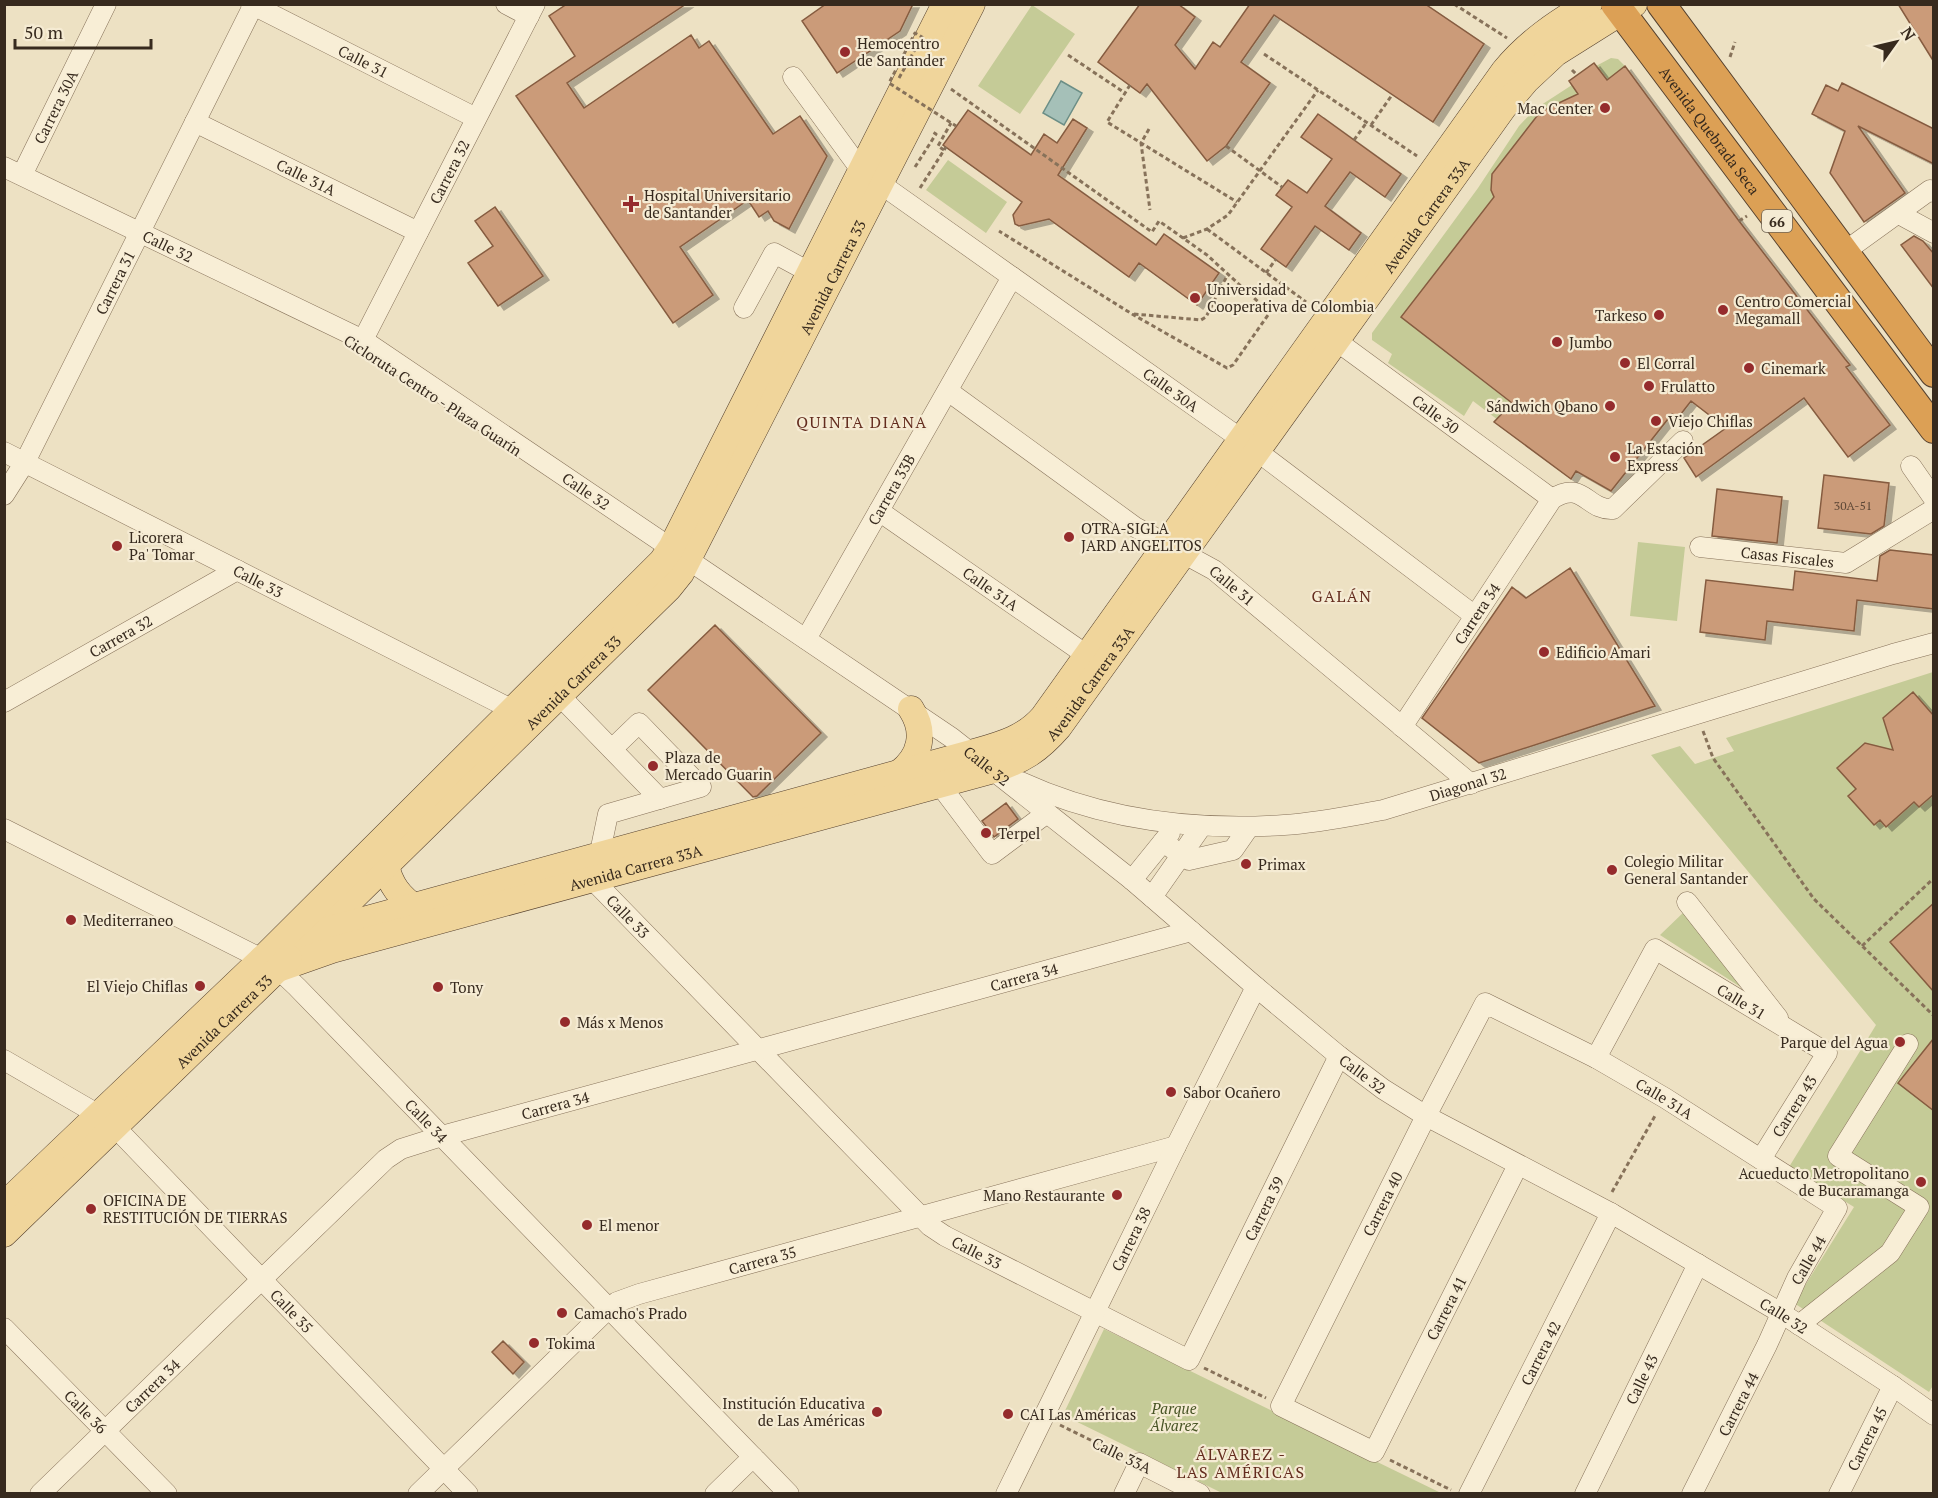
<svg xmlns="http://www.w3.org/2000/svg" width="1938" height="1498" viewBox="0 0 1938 1498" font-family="'PT Serif',serif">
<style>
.green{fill:#c5cb97}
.water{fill:#a5c0b8;stroke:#6c8e86;stroke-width:1.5}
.building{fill:#cb9b79;stroke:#865c40;stroke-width:1.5;filter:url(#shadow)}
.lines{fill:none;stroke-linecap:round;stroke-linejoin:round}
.minor-casing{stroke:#87725a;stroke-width:21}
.major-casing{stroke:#55402e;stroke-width:27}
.highway-casing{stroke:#55402e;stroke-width:30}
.path{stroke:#87725a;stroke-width:3;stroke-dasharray:4.5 3;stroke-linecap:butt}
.minor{stroke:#f8eed6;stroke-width:20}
.major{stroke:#f0d59b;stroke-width:26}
.highway{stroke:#dca055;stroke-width:28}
.path-bridge{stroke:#87725a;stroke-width:3;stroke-dasharray:4.5 3;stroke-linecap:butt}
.poi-dot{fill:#952b2c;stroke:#f5ebd3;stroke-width:2}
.labels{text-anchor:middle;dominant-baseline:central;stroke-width:4.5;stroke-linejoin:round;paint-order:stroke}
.number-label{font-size:12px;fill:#5c4635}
.shield{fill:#f5ebd3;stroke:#706454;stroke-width:1.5}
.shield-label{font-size:14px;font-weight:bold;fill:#372a1e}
.poi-label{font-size:15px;fill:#372a1e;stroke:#f5ebd3;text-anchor:start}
.street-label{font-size:15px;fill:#372a1e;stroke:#f5ebd3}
.park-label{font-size:15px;font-style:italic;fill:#485425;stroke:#f5ebd3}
.neighbourhood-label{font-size:16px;letter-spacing:1.5px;fill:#632c1e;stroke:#f5ebd3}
</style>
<defs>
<filter id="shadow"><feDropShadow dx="6" dy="4" stdDeviation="0" flood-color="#0004"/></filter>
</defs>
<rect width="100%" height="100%" fill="#ede1c3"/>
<!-- green -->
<path class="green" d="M 1032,5 L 1075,34 L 1020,114 L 978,86 Z
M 1611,58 L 1618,59 L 1625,66 L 1607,80 L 1596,66 Z
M 1572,85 L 1581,98 L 1569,108 L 1563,101 L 1537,116 L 1492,174 L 1491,190 L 1494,197 L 1401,317 L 1511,403 L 1498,420 L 1473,401 L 1464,416 L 1388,363 L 1392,354 L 1372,340 L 1372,333 L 1478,188 L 1519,126 L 1535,109 Z
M 948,160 L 1007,202 L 986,233 L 926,190 Z
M 1638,542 L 1685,547 L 1677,621 L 1630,616 Z
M 1933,672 L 1934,1384 L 1929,1392 L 1794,1303 L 1854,1207 L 1789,1167 L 1876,1025 L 1651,755 L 1680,746 L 1695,764 L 1734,751 L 1726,738 Z
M 1686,910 L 1753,995 L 1660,935 Z
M 1104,1329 L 1441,1493 L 1222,1493 L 1063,1415 Z"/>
<!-- water -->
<path class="water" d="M 1061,81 L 1082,93 L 1064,125 L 1043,113 Z"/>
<!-- building -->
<path class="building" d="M 567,4 L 686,4 L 567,83 L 584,108 L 691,35 L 699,48 L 709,41 L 773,134 L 800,116 L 827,156 L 789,229 L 774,221 L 768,211 L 759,217 L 748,200 L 680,247 L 713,295 L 673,323 L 516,96 L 575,56 L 549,16 Z
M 826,4 L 913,4 L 900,31 L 837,73 L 802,21 Z
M 1140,4 L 1178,4 L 1195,17 L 1175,45 L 1195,69 L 1213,42 L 1220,47 L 1250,4 L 1425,4 L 1484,44 L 1433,122 L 1274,15 L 1241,62 L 1270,83 L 1226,146 L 1207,161 L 1147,84 L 1140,93 L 1098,62 Z
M 1898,4 L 1934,4 L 1934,62 Z
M 1594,63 L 1607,80 L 1625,66 L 1739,221 L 1845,359 L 1850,365 L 1846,367 L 1890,425 L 1848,457 L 1804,398 L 1696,477 L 1684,458 L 1726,428 L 1691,401 L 1677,419 L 1672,414 L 1611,491 L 1576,471 L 1571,479 L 1494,422 L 1512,403 L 1401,317 L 1494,197 L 1491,190 L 1492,174 L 1537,116 L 1546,109 L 1578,94 L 1569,81 Z
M 1842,83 L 1934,129 L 1934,164 L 1858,126 L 1905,193 L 1864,222 L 1830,173 L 1845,131 L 1812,114 L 1826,85 L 1838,91 Z
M 968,110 L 1031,155 L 1044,134 L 1057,143 L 1073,119 L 1087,128 L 1058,175 L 1156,245 L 1164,234 L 1219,273 L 1197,305 L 1139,263 L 1129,277 L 1049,219 L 1019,226 L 1015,224 L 1013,215 L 1022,202 L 943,145 Z
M 1318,114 L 1401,174 L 1385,197 L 1350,172 L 1325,206 L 1361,233 L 1349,250 L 1315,226 L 1286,267 L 1261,249 L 1292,207 L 1276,195 L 1288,180 L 1307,193 L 1332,159 L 1301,137 Z
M 495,207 L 543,276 L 498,306 L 468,263 L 493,246 L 475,221 Z
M 1914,236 L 1923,241 L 1934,254 L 1934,289 L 1901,245 Z
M 1824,475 L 1889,483 L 1884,526 L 1871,534 L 1818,528 Z
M 1717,489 L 1782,497 L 1777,543 L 1712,536 Z
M 1890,550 L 1934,555 L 1934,609 L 1857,600 L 1854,631 L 1767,621 L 1765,640 L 1700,632 L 1706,580 L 1793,590 L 1795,571 L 1877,581 L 1880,556 Z
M 1570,568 L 1655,706 L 1479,763 L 1422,718 L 1512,587 L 1526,598 Z
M 715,625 L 821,733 L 757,796 L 753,797 L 648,690 Z
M 1913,692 L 1934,716 L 1934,794 L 1919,807 L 1914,802 L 1886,827 L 1880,820 L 1874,825 L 1848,796 L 1856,789 L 1837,768 L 1865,743 L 1893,750 L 1883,718 Z
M 1006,803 L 1018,819 L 994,837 L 982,821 Z
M 1934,903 L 1934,992 L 1890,942 Z
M 1934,1038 L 1934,1111 L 1898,1083 Z
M 503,1341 L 524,1362 L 513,1374 L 492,1352 Z"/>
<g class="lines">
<defs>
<g id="minor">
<path id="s1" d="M 251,4 L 476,118"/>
<path d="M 506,4 L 529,16"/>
<path id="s2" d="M 793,77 L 861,170 L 1241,439 L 1475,616"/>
<path id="s3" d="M 195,122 L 418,232"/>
<path id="s4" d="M 4,167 L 363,340 L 952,738 L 1132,880 L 1256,987 L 1339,1056 L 1383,1089 L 1426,1116 L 1611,1213 L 1781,1313 L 1893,1386 L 1934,1415"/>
<path id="s5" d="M 22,175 L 106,4"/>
<path d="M 1899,214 L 1934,233"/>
<path d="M 1844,252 L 1930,190 L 1934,192"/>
<path d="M 744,308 L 774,253 L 822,279"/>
<path id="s6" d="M 1327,334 L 1552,499"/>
<path id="s7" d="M 363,340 L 535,4"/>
<path id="s8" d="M 948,391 L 1135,527 L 1214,570 L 1471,784"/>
<path id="s9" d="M 4,452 L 513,710"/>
<path d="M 1911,466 L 1934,499"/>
<path id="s10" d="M 4,495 L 25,462 L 254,4"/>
<path id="s11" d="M 879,511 L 1098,663"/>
<path id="s12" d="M 1700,547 L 1846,563 L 1934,509"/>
<path id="s13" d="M 806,639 L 1012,277"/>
<path d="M 559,695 L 660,799"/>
<path id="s14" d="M 4,702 L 237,570"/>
<path id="s15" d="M 1402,727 L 1552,499 C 1583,479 1587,511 1613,509 L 1683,441"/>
<path id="s16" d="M 1021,782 C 1104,820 1193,831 1284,825 C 1317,823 1350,816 1383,810 L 1893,654 L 1934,643"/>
<path d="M 940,785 L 992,854 L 1047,813"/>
<path id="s17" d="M 4,829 L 262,959 L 278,969 L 297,987 L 789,1494"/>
<path d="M 1163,842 L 1189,860 L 1233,850 L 1249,827"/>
<path d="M 599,857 L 608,814 L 701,787 L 639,723 L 612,749"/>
<path id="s18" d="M 592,879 L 930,1226 L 945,1236 L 1189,1360 L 1339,1056"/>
<path d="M 1132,880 L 1170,833"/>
<path d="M 1152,897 L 1201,827"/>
<path d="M 1687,902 L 1778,1018"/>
<path id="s19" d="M 1596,1058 L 1655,949 L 1827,1053 L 1761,1159"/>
<path d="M 4,1060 L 99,1115"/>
<path id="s20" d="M 115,1127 L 468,1494"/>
<path id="s21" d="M 1518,1165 L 1374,1452 L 1281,1406 L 1426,1116 L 1485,1003 L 1596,1058 L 1665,1098 L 1837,1208 L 1797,1278 L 1767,1345 L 1692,1494"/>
<path d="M 1799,1325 L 1890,1253 L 1919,1207 L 1838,1156 L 1908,1044"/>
<path id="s22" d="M 4,1328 L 167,1494"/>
<path id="s23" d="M 40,1494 L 386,1159 L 401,1149 L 442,1136 L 1191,931"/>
<path id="s24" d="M 418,1494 L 609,1308 L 617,1302 L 639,1294 L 1176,1146"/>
<path d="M 715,1494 L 753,1457"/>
<path id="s25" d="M 1006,1494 L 1176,1146 L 1256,987"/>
<path d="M 1124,1494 L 1139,1463 L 1200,1494"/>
<path id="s26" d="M 1469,1494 L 1611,1213"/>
<path id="s27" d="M 1585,1494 L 1698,1264"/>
<path id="s28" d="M 1839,1494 L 1893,1386"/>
</g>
<g id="major">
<path d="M 899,773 C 921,756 926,732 911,709"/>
<path d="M 386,865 C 390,885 400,897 416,908"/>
<path id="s29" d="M 318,932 L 669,588 L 681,573 L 972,4"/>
<path d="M 262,959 L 316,933 L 971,753 C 999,745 1024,739 1043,717 L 1504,71 C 1528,42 1557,22 1589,4"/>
<path id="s30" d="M 278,969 L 332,950 L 994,770 C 1023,760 1038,751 1059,727 L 1504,107 L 1526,81 L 1556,53 L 1634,4"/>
<path d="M 4,1205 L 262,959 L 662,561 L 671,548 L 945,4"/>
<path id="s31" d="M 4,1234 L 289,958"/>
</g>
<g id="highway">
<path id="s32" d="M 1615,4 L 1934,429"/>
<path d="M 1661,4 L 1934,373"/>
</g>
</defs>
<!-- minor casing -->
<use href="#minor" class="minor-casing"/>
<!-- major casing -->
<use href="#major" class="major-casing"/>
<!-- highway casing -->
<use href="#highway" class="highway-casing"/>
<!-- path -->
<path class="path" d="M 1454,4 L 1507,38
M 1264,54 L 1417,156
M 1068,55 L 1125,93
M 1730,57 L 1735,42
M 1572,70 L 1577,75
M 1130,85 L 1107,122 L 1237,202
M 951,89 L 1152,232 L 1159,221 L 1207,255 L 1266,309 L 1268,315 L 1233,365 L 1227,368 L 1132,314 L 999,231
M 1371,125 L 1392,95
M 1149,129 L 1141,143 L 1150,210
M 1354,140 L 1367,122
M 1226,146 L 1282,187
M 944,150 L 938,146 L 951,123
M 915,167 L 936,134 L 931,131
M 920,188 L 946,147
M 1739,221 L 1747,216
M 1207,229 L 1306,302
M 1183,238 L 1207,229 L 1228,215 L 1318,90
M 1266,273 L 1276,259
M 1134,314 L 1201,320 L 1206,317 L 1228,274
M 1703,731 L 1713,758 L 1814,899 L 1934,1016
M 1862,946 L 1934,878
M 1612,1192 L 1656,1114
M 1204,1368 L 1266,1398
M 1060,1425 L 1121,1455
M 1390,1460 L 1451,1490"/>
<!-- minor -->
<use href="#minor" class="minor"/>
<!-- major -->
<use href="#major" class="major"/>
<!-- highway -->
<use href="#highway" class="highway"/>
<!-- path-bridge -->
<path class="path-bridge" d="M 899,78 L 922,37 L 915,33 L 889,83 L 956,126"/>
</g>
<!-- markers -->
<g class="poi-dot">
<circle cx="845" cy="52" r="6"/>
<circle cx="1605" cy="108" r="6"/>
<path d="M628 195h6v6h6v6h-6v6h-6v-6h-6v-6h6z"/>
<circle cx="1195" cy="298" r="6"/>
<circle cx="1723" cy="310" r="6"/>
<circle cx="1659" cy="315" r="6"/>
<circle cx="1557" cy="342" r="6"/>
<circle cx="1625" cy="363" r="6"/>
<circle cx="1749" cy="368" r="6"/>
<circle cx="1649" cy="386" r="6"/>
<circle cx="1610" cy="406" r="6"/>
<circle cx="1656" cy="421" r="6"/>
<circle cx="1615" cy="457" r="6"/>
<circle cx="1069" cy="537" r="6"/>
<circle cx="117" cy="546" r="6"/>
<circle cx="1544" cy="652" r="6"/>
<circle cx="653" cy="766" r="6"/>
<circle cx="986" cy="833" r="6"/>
<circle cx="1246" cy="864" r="6"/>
<circle cx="1612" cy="870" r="6"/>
<circle cx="71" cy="920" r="6"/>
<circle cx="200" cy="986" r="6"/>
<circle cx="438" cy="987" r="6"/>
<circle cx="565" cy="1022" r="6"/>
<circle cx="1900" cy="1042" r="6"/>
<circle cx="1171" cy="1092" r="6"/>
<circle cx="1921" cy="1182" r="6"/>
<circle cx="1117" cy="1195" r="6"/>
<circle cx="91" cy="1209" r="6"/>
<circle cx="587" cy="1225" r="6"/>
<circle cx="562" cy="1313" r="6"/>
<circle cx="534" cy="1343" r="6"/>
<circle cx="877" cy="1412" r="6"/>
<circle cx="1008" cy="1414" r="6"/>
</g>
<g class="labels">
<!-- number labels -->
<g class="number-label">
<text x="1853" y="505">30A-51</text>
</g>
<!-- shield labels -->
<rect class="shield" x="1762" y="210" width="30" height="22" rx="4.5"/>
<g class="shield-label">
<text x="1777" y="221">66</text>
</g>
<!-- poi labels -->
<g class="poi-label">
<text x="857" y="43">Hemocentro<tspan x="857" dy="17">de Santander</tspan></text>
<text x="1593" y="108" text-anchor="end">Mac Center</text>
<text x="644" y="195">Hospital Universitario<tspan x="644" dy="17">de Santander</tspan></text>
<text x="1207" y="289">Universidad<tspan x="1207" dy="17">Cooperativa de Colombia</tspan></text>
<text x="1735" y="301">Centro Comercial<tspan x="1735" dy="17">Megamall</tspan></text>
<text x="1647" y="315" text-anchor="end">Tarkeso</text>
<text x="1569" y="342">Jumbo</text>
<text x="1637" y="363">El Corral</text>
<text x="1761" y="368">Cinemark</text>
<text x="1661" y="386">Frulatto</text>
<text x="1598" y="406" text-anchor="end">Sándwich Qbano</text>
<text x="1668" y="421">Viejo Chiflas</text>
<text x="1627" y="448">La Estación<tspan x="1627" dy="17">Express</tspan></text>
<text x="1081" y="528">OTRA-SIGLA<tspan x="1081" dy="17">JARD ANGELITOS</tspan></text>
<text x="129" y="537">Licorera<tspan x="129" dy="17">Pa' Tomar</tspan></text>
<text x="1556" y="652">Edificio Amari</text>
<text x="665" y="757">Plaza de<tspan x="665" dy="17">Mercado Guarin</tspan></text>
<text x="998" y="833">Terpel</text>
<text x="1624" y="861">Colegio Militar<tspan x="1624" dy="17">General Santander</tspan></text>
<text x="1258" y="864">Primax</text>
<text x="83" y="920">Mediterraneo</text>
<text x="188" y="986" text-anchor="end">El Viejo Chiflas</text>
<text x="450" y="987">Tony</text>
<text x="577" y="1022">Más x Menos</text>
<text x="1888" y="1042" text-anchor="end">Parque del Agua</text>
<text x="1183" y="1092">Sabor Ocañero</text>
<text x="1909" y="1173" text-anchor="end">Acueducto Metropolitano<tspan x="1909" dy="17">de Bucaramanga</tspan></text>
<text x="1105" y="1195" text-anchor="end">Mano Restaurante</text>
<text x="103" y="1200">OFICINA DE<tspan x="103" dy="17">RESTITUCIÓN DE TIERRAS</tspan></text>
<text x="599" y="1225">El menor</text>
<text x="574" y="1313">Camacho's Prado</text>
<text x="546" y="1343">Tokima</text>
<text x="865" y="1403" text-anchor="end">Institución Educativa<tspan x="865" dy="17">de Las Américas</tspan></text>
<text x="1020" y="1414">CAI Las Américas</text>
</g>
<!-- street labels -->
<g class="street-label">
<text stroke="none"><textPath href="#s1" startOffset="126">Calle 31</textPath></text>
<text stroke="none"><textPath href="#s5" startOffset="76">Carrera 30A</textPath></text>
<text stroke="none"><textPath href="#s32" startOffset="158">Avenida Quebrada Seca</textPath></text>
<text stroke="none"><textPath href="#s7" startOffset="189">Carrera 32</textPath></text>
<text stroke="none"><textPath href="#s3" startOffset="124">Calle 31A</textPath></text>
<text stroke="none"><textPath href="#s30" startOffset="1452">Avenida Carrera 33A</textPath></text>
<text stroke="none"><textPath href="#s4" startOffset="182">Calle 32</textPath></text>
<text stroke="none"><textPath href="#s29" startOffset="843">Avenida Carrera 33</textPath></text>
<text stroke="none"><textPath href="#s10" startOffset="240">Carrera 31</textPath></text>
<text stroke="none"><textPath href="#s2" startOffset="495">Calle 30A</textPath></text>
<text transform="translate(433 395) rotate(33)">Cicloruta Centro - Plaza Guarín</text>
<text stroke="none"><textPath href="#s6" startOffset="135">Calle 30</textPath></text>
<text stroke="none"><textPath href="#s13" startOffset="172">Carrera 33B</textPath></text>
<text stroke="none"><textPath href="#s4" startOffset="668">Calle 32</textPath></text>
<text stroke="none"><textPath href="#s12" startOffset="88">Casas Fiscales</textPath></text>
<text stroke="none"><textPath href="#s9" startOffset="285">Calle 33</textPath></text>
<text stroke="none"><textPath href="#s8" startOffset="345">Calle 31</textPath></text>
<text stroke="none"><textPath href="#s11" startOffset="136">Calle 31A</textPath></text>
<text stroke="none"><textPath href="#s15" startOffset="136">Carrera 34</textPath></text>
<text stroke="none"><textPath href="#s14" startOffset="134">Carrera 32</textPath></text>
<text stroke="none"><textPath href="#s29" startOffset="357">Avenida Carrera 33</textPath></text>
<text stroke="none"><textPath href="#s30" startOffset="876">Avenida Carrera 33A</textPath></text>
<text stroke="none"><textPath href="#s4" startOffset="1154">Calle 32</textPath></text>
<text stroke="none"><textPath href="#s16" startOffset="458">Diagonal 32</textPath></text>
<text stroke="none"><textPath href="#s30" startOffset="372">Avenida Carrera 33A</textPath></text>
<text stroke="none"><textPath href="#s18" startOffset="52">Calle 33</textPath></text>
<text stroke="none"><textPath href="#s23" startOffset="1146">Carrera 34</textPath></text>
<text stroke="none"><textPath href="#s19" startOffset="225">Calle 31</textPath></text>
<text stroke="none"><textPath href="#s31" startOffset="306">Avenida Carrera 33</textPath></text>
<text stroke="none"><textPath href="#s4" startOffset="1640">Calle 32</textPath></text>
<text stroke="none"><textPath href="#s21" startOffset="1080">Calle 31A</textPath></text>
<text stroke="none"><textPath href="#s23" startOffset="660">Carrera 34</textPath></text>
<text transform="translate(1794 1106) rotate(-58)">Carrera 43</text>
<text stroke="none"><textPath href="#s17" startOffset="520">Calle 34</textPath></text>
<text stroke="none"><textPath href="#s21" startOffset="651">Carrera 40</textPath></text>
<text stroke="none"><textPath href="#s18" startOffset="945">Carrera 39</textPath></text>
<text stroke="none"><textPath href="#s25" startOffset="284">Carrera 38</textPath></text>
<text stroke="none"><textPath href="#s18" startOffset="538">Calle 33</textPath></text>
<text stroke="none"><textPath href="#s24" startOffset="428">Carrera 35</textPath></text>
<text transform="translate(1808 1260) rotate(-60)">Calle 44</text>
<text transform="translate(1446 1308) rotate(-63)">Carrera 41</text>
<text stroke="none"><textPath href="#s20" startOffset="255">Calle 35</textPath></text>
<text stroke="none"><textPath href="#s4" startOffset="2126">Calle 32</textPath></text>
<text stroke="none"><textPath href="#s26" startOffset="158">Carrera 42</textPath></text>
<text stroke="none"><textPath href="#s27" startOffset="128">Calle 43</textPath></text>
<text stroke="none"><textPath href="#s23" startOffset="156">Carrera 34</textPath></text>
<text transform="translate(1738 1404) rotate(-63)">Carrera 44</text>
<text stroke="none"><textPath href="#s22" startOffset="117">Calle 36</textPath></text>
<text stroke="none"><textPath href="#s28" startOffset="62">Carrera 45</textPath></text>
<text transform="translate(1122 1455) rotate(26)">Calle 33A</text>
</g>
<!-- park labels -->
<g class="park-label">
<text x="1174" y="1408">Parque<tspan x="1174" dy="17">Álvarez</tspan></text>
</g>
<!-- neighbourhood labels -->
<g class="neighbourhood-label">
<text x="862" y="422">QUINTA DIANA</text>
<text x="1342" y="596">GALÁN</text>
<text x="1241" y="1454">ÁLVAREZ -<tspan x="1241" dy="18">LAS AMÉRICAS</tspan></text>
</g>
</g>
<!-- border -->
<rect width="1938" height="1498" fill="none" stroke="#372a1e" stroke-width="12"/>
<!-- north arrow -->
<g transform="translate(1896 42) rotate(56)" stroke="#f5ebd3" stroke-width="4.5" paint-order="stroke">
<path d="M0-4.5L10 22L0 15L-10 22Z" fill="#372a1e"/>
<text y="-9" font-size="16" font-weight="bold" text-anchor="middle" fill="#372a1e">N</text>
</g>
<!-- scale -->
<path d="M15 39v9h136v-9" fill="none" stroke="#372a1e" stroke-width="3"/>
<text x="24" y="39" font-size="18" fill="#372a1e" stroke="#f5ebd3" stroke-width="4.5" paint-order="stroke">50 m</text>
</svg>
